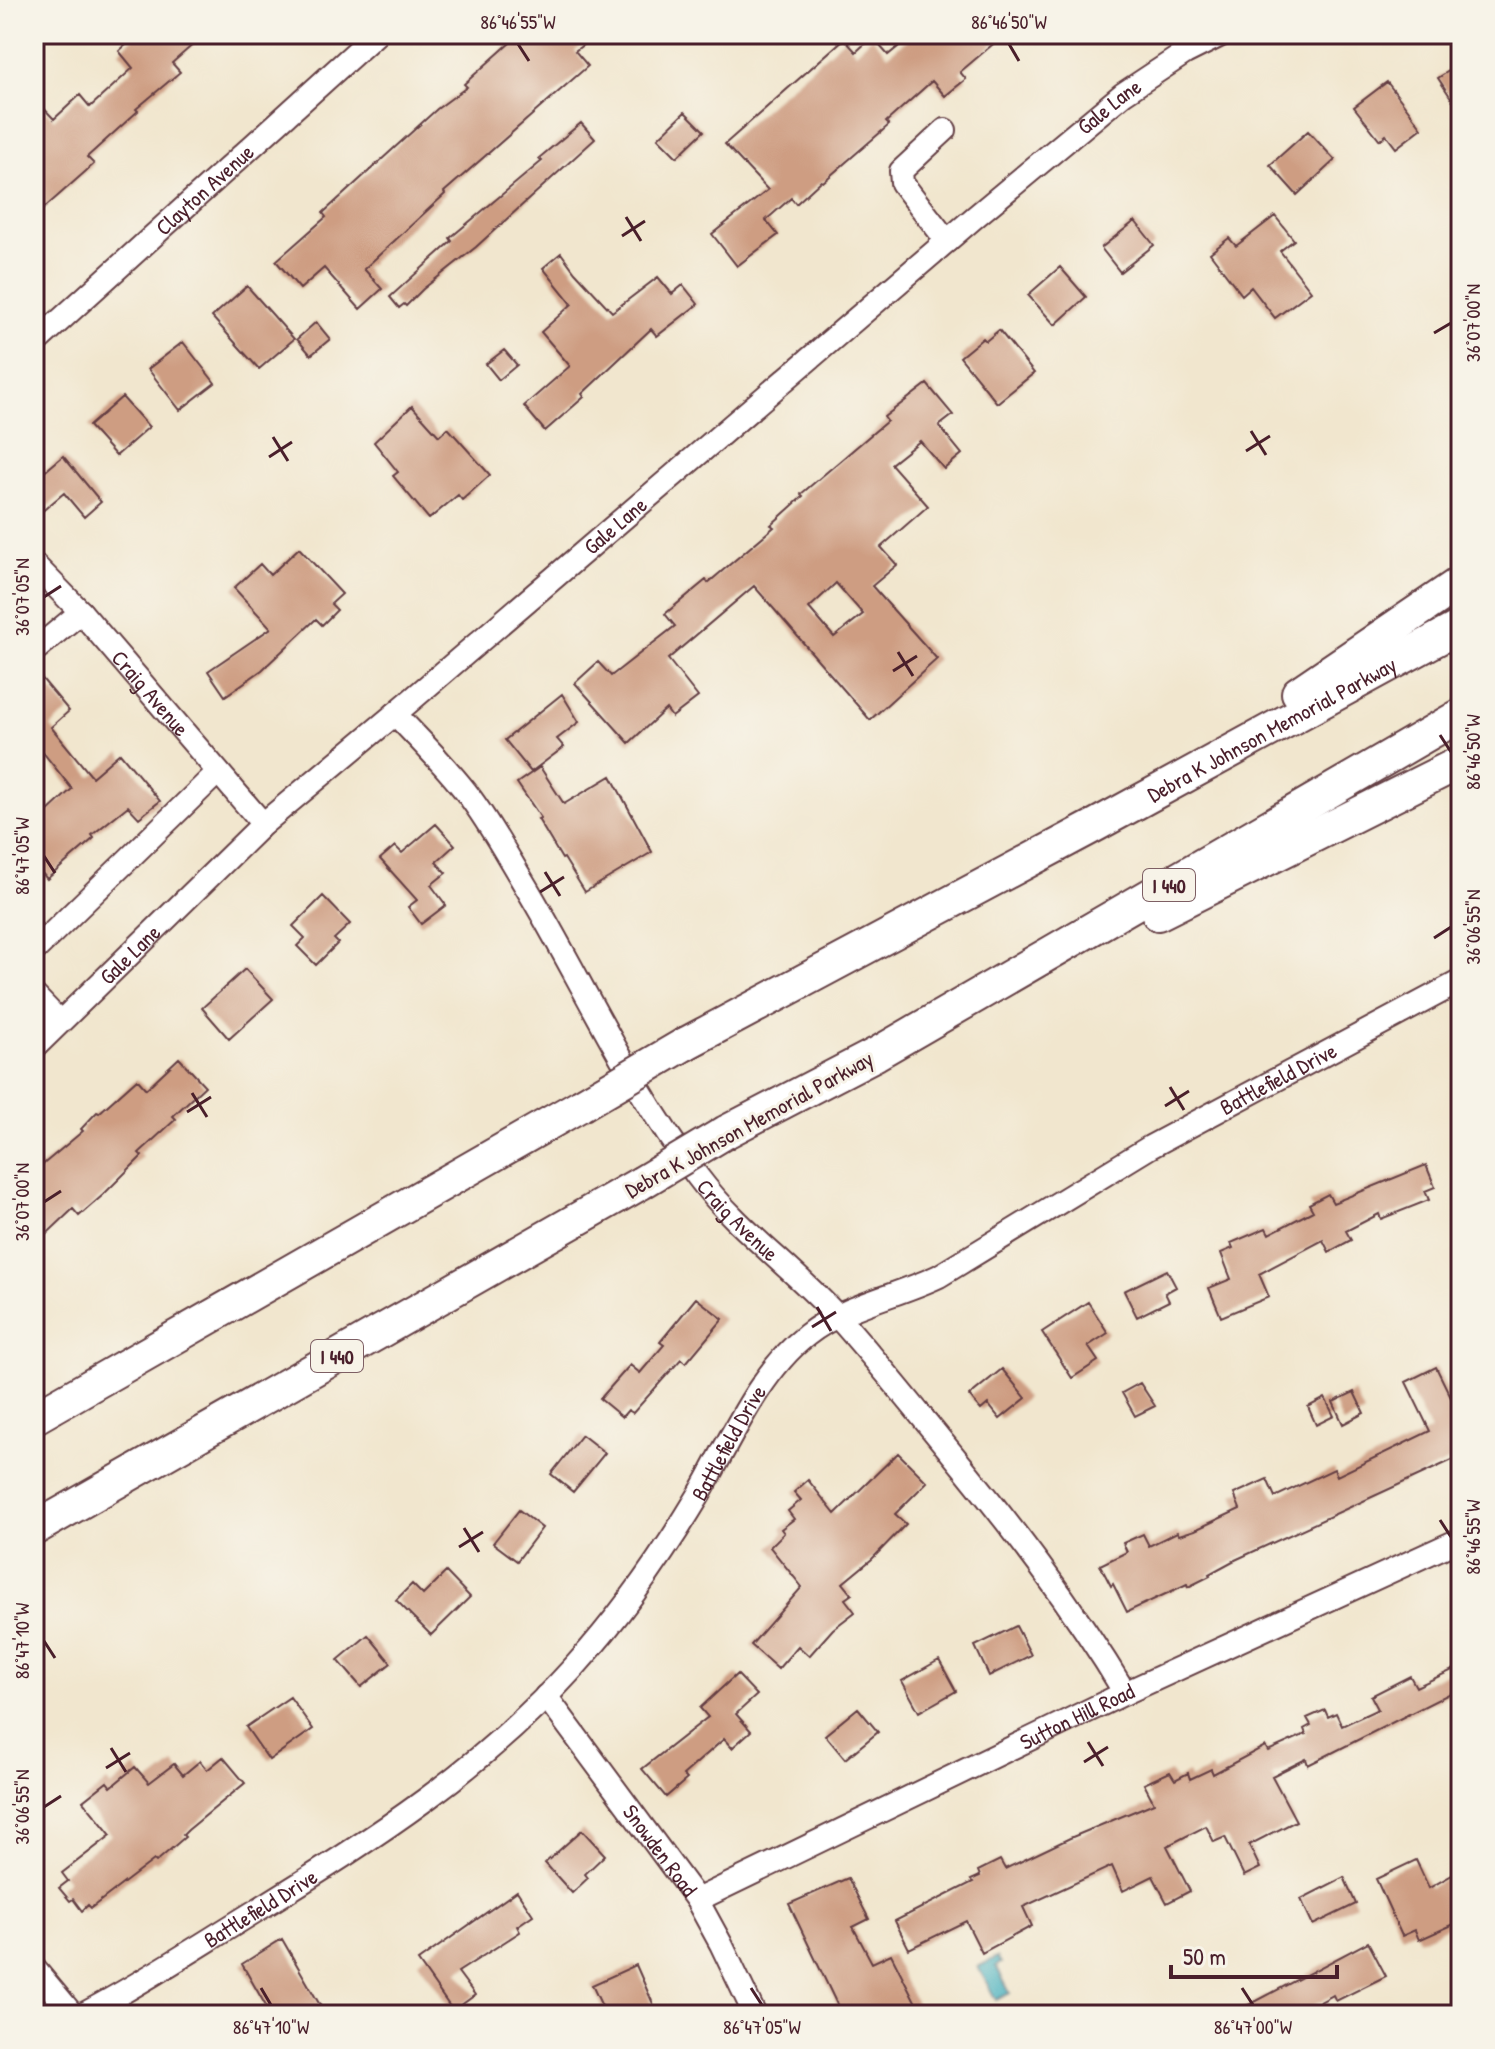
<svg xmlns="http://www.w3.org/2000/svg" width="1495" height="2049" viewBox="0 0 1495 2049" font-family="'Patrick Hand',sans-serif">
<style>
.water{fill:#40aebd;stroke:#456674;stroke-width:2}
.building{fill:#ce9d82;fill-rule:evenodd}
.lines{fill:none;stroke-linecap:round;stroke-linejoin:round}
.minor-casing{stroke:#633d43;stroke-width:26}
.highway-casing{stroke:#633d43;stroke-width:36}
.minor{stroke:#fff;stroke-width:22}
.highway{stroke:#fff;stroke-width:32}
.highway-bridge-casing{stroke:#633d43;stroke-width:36;stroke-linecap:butt}
.highway-bridge{stroke:#fff;stroke-width:32}
.ticks{fill:none;stroke:#4a1f2b;stroke-width:3}
.labels{text-anchor:middle;dominant-baseline:central;stroke-width:6;stroke-linejoin:round;paint-order:stroke}
.shield{fill:#f7f3e8;stroke:#7e5f64;stroke-width:2}
.shield-label{font-size:20px;font-weight:bold;fill:#4a1f2b}
.street-label{font-size:22px;fill:#4a1f2b;stroke:#f7f3e8}
.neatline{fill:none;stroke:#4a1f2b;stroke-width:3}
.ticks-label{font-size:20px;text-anchor:middle;fill:#4a1f2b}
</style>
<rect width="100%" height="100%" fill="#f7f3e8"/>
<filter id="ink" filterUnits="userSpaceOnUse"><feTurbulence type="fractalNoise" baseFrequency=".0125" numOctaves="2"/><feDisplacementMap in="SourceGraphic" scale="16" xChannelSelector="R" yChannelSelector="G"/><feConvolveMatrix kernelMatrix="1 2 1 2 8 2 1 2 1" color-interpolation-filters="sRGB"/></filter>
<filter id="wash" filterUnits="userSpaceOnUse"><feTurbulence type="fractalNoise" baseFrequency=".006" numOctaves="4" result="noise"/><feDisplacementMap in="SourceGraphic" scale="32" xChannelSelector="R" yChannelSelector="G"/><feGaussianBlur stdDeviation="1.8" result="paint"/><feColorMatrix in="noise" values="0 0 0 0 0 0 0 0 0 0 0 0 0 0 0 0 0 1.4 0 .05"/><feComposite in="paint" operator="in"/></filter>
<g filter="url(#wash)">
<rect width="100%" height="100%" fill="#f1e6ce"/>
<!-- water -->
<path class="water" d="M 997,1957 L 1001,1963 L 996,1966 L 1010,1993 L 996,2000 L 978,1967 Z"/>
<g id="blocks">
<!-- building -->
<path class="building" d="M 138,34 L 205,34 L 172,63 L 180,72 L 136,109 L 138,111 L 87,157 L 94,164 L 34,217 L 34,98 L 54,119 L 80,95 L 90,107 L 133,68 L 119,51 Z
M 520,34 L 597,34 L 575,51 L 588,66 L 444,192 L 445,194 L 364,269 L 382,289 L 360,309 L 324,268 L 300,289 L 276,261 L 326,217 L 323,213 L 437,109 L 467,87 L 464,84 Z
M 914,34 L 1005,34 L 960,72 L 966,79 L 945,96 L 932,81 L 886,122 L 889,125 L 823,182 L 821,181 L 796,204 L 791,198 L 766,220 L 778,235 L 737,266 L 712,234 L 768,190 L 725,144 L 844,39 L 856,52 L 872,37 L 888,55 Z
M 1461,63 L 1461,113 L 1438,78 Z
M 1387,82 L 1422,128 L 1396,148 L 1386,135 L 1380,140 L 1354,107 Z
M 685,112 L 704,131 L 677,157 L 658,138 Z
M 581,123 L 595,139 L 476,247 L 423,289 L 406,306 L 404,304 L 399,308 L 390,297 L 452,241 L 450,238 L 542,161 L 539,158 Z
M 1308,131 L 1335,160 L 1297,195 L 1270,165 Z
M 1275,216 L 1294,240 L 1280,251 L 1311,291 L 1275,318 L 1251,287 L 1242,295 L 1210,253 L 1229,238 L 1236,246 Z
M 1135,221 L 1154,245 L 1120,272 L 1101,248 Z
M 561,253 L 575,272 L 612,312 L 658,277 L 672,294 L 683,285 L 698,304 L 657,336 L 651,329 L 582,394 L 584,397 L 545,431 L 524,406 L 570,366 L 541,332 L 572,304 L 543,268 Z
M 1060,267 L 1086,297 L 1055,325 L 1028,295 Z
M 247,286 L 294,339 L 259,369 L 212,317 Z
M 316,322 L 330,339 L 311,355 L 297,339 Z
M 999,330 L 1034,373 L 997,403 L 960,357 L 983,338 L 986,341 Z
M 183,342 L 215,383 L 180,410 L 148,369 Z
M 504,350 L 517,365 L 499,380 L 486,364 Z
M 927,384 L 953,415 L 939,426 L 962,454 L 944,469 L 920,441 L 891,464 L 928,506 L 881,547 L 897,565 L 872,586 L 937,659 L 870,720 L 754,586 L 668,659 L 698,697 L 672,717 L 666,709 L 629,743 L 575,683 L 598,662 L 611,676 L 675,626 L 665,614 L 706,580 L 708,583 L 774,527 L 771,525 L 803,496 L 801,494 L 887,421 L 884,417 ZM 836,583 L 863,614 L 834,637 L 809,608 Z
M 122,397 L 149,427 L 116,456 L 89,426 Z
M 412,406 L 439,436 L 448,428 L 490,475 L 462,500 L 458,495 L 429,519 L 393,476 L 398,472 L 374,442 Z
M 63,456 L 101,502 L 84,517 L 64,493 L 34,518 L 34,481 Z
M 299,548 L 342,594 L 331,604 L 337,610 L 322,625 L 316,619 L 262,670 L 225,696 L 208,671 L 271,628 L 234,588 L 260,564 L 270,575 Z
M 34,669 L 69,711 L 51,727 L 92,777 L 120,753 L 160,801 L 139,818 L 128,806 L 92,835 L 94,838 L 47,879 L 34,864 L 34,824 L 72,789 L 34,741 Z
M 562,694 L 579,722 L 557,739 L 564,747 L 531,772 L 505,740 Z
M 540,767 L 564,804 L 611,776 L 652,852 L 585,892 L 564,858 L 562,859 L 538,819 L 541,818 L 517,783 Z
M 436,824 L 455,845 L 436,862 L 446,873 L 431,885 L 446,905 L 421,924 L 408,907 L 417,900 L 380,859 L 395,846 L 402,853 Z
M 323,896 L 350,924 L 334,939 L 338,943 L 316,965 L 297,946 L 305,938 L 293,926 Z
M 245,969 L 273,999 L 229,1039 L 202,1008 Z
M 179,1058 L 205,1086 L 173,1116 L 176,1119 L 139,1153 L 142,1156 L 103,1195 L 79,1216 L 73,1209 L 34,1246 L 34,1172 L 83,1131 L 81,1129 L 97,1112 L 99,1113 L 137,1079 L 146,1089 Z
M 1426,1165 L 1435,1187 L 1425,1191 L 1429,1200 L 1381,1219 L 1379,1214 L 1346,1231 L 1351,1240 L 1329,1252 L 1323,1240 L 1259,1274 L 1269,1297 L 1221,1317 L 1209,1288 L 1231,1279 L 1221,1253 L 1233,1248 L 1231,1243 L 1266,1228 L 1269,1234 L 1313,1211 L 1309,1204 L 1328,1194 L 1333,1203 Z
M 1167,1270 L 1176,1287 L 1165,1293 L 1169,1301 L 1137,1317 L 1124,1291 Z
M 696,1298 L 723,1319 L 686,1363 L 681,1359 L 633,1413 L 628,1410 L 622,1417 L 600,1399 L 630,1365 L 640,1373 L 664,1345 L 660,1342 Z
M 1088,1302 L 1108,1333 L 1088,1346 L 1098,1361 L 1072,1378 L 1042,1332 Z
M 1436,1367 L 1461,1418 L 1461,1456 L 1233,1561 L 1209,1574 L 1210,1576 L 1188,1587 L 1187,1584 L 1127,1612 L 1113,1584 L 1111,1586 L 1100,1565 L 1127,1552 L 1123,1543 L 1143,1534 L 1149,1546 L 1177,1532 L 1179,1535 L 1195,1530 L 1240,1509 L 1234,1494 L 1267,1479 L 1275,1497 L 1334,1469 L 1337,1476 L 1430,1431 L 1406,1382 Z
M 1002,1369 L 1026,1398 L 1000,1419 L 988,1404 L 981,1410 L 969,1396 Z
M 1140,1383 L 1155,1406 L 1135,1416 L 1122,1393 Z
M 1354,1392 L 1364,1413 L 1343,1424 L 1333,1402 Z
M 1325,1398 L 1334,1416 L 1316,1425 L 1308,1407 Z
M 582,1435 L 605,1453 L 573,1492 L 551,1474 Z
M 898,1453 L 927,1482 L 895,1514 L 906,1524 L 872,1559 L 843,1583 L 852,1594 L 845,1599 L 855,1612 L 833,1629 L 809,1656 L 798,1646 L 778,1669 L 751,1645 L 802,1587 L 770,1547 L 784,1533 L 781,1529 L 794,1519 L 788,1511 L 801,1500 L 794,1492 L 808,1480 L 835,1514 Z
M 519,1510 L 542,1528 L 517,1561 L 493,1543 Z
M 446,1572 L 470,1597 L 431,1635 L 396,1600 L 412,1584 L 423,1595 Z
M 1016,1626 L 1031,1655 L 989,1676 L 975,1646 Z
M 368,1635 L 391,1663 L 361,1687 L 338,1660 Z
M 939,1660 L 956,1691 L 919,1712 L 902,1681 Z
M 1461,1666 L 1461,1688 L 1308,1765 L 1306,1759 L 1272,1776 L 1296,1821 L 1249,1845 L 1260,1868 L 1244,1876 L 1225,1837 L 1214,1842 L 1206,1826 L 1167,1846 L 1190,1891 L 1167,1903 L 1153,1876 L 1123,1891 L 1112,1866 L 1023,1907 L 1032,1926 L 982,1953 L 966,1921 L 909,1949 L 895,1921 L 973,1882 L 971,1880 L 980,1876 L 978,1871 L 1000,1860 L 1005,1869 L 1070,1838 L 1154,1803 L 1144,1784 L 1170,1772 L 1175,1780 L 1188,1773 L 1190,1779 L 1211,1769 L 1213,1774 L 1265,1746 L 1268,1751 L 1306,1734 L 1304,1729 L 1311,1725 L 1307,1718 L 1325,1710 L 1328,1717 L 1336,1713 L 1342,1726 L 1378,1709 L 1371,1696 L 1410,1676 L 1416,1687 Z
M 737,1674 L 757,1695 L 736,1714 L 751,1731 L 732,1748 L 724,1739 L 683,1775 L 687,1779 L 666,1797 L 642,1769 L 708,1717 L 700,1708 Z
M 290,1697 L 313,1729 L 269,1760 L 246,1727 Z
M 858,1708 L 878,1732 L 845,1759 L 825,1735 Z
M 223,1757 L 245,1783 L 188,1830 L 183,1835 L 185,1837 L 156,1862 L 154,1860 L 91,1908 L 88,1905 L 82,1911 L 73,1899 L 70,1901 L 59,1888 L 68,1881 L 62,1873 L 111,1835 L 83,1801 L 107,1782 L 111,1787 L 135,1767 L 149,1783 L 174,1764 L 183,1775 L 200,1761 L 207,1770 Z
M 582,1830 L 605,1855 L 585,1874 L 588,1878 L 572,1893 L 545,1863 Z
M 1416,1860 L 1429,1888 L 1461,1870 L 1461,1921 L 1419,1940 L 1415,1930 L 1402,1936 L 1376,1879 Z
M 1344,1877 L 1356,1904 L 1313,1925 L 1301,1899 Z
M 848,1878 L 869,1919 L 853,1927 L 872,1963 L 891,1954 L 922,2015 L 842,2015 L 789,1904 Z
M 517,1891 L 533,1915 L 517,1926 L 520,1932 L 458,1972 L 475,1995 L 453,2011 L 418,1961 Z
M 282,1939 L 321,2007 L 307,2015 L 271,2015 L 242,1964 Z
M 1368,1942 L 1386,1976 L 1336,2001 L 1333,1995 L 1296,2015 L 1230,2015 Z
M 636,1965 L 658,2015 L 606,2015 L 592,1985 Z"/>
</g>
</g>
<g filter="url(#ink)">
<use href="#blocks" fill-opacity="0" stroke="#633d43" stroke-width="2"/>
<g class="lines">
<defs>
<g id="minor">
<path d="M 945,130 L 901,171 L 902,183 L 947,241"/>
<path id="s1" d="M 34,344 L 376,34"/>
<path id="s2" d="M 34,564 L 81,612 L 263,824"/>
<path d="M 34,651 L 81,612"/>
<path id="s3" d="M 395,714 C 419,739 444,764 466,792 C 487,819 504,850 522,880 C 581,978 628,1085 698,1177 C 737,1229 793,1268 837,1316 C 874,1357 909,1401 944,1444 C 1009,1523 1072,1604 1125,1693"/>
<path d="M 34,951 L 218,772"/>
<path d="M 34,995 L 60,1022"/>
<path id="s4" d="M 34,1048 L 263,824 L 395,714 L 975,217 L 1123,94 L 1185,53 L 1223,34"/>
<path id="s5" d="M 546,1696 L 697,1900 L 721,1944 L 755,2015"/>
<path id="s6" d="M 697,1900 L 1125,1693 L 1461,1539"/>
<path d="M 34,1968 L 73,2015"/>
<path id="s7" d="M 82,2015 C 143,1983 200,1945 259,1909 C 377,1836 480,1771 575,1666 C 622,1614 663,1555 699,1495 C 729,1443 759,1372 807,1335 C 845,1305 895,1297 939,1276 L 1150,1147 L 1461,981"/>
</g>
<g id="highway">
<path d="M 1298,693 L 1461,582"/>
<path d="M 1158,914 L 1461,762"/>
<path id="s8" d="M 685,1044 L 1094,826 L 1461,626"/>
<path d="M 726,1132 L 876,1054 L 1461,715"/>
<path d="M 34,1418 L 581,1105"/>
<path d="M 34,1529 L 641,1183"/>
</g>
</defs>
<!-- minor casing -->
<use href="#minor" class="minor-casing"/>
<!-- highway casing -->
<use href="#highway" class="highway-casing"/>
<!-- minor -->
<use href="#minor" class="minor"/>
<!-- highway -->
<use href="#highway" class="highway"/>
<defs>
<path id="highway-bridge" d="M 581,1105 L 685,1044
M 641,1183 L 726,1132"/>
</defs>
<!-- highway-bridge casing -->
<use href="#highway-bridge" class="highway-bridge-casing"/>
<!-- highway-bridge -->
<use href="#highway-bridge" class="highway-bridge"/>
</g>
</g>
<!-- ticks -->
<path class="ticks" d="M 518,44 L 529,61M 1009,44 L 1019,61M 626,217 L 641,241M 622,236 L 645,221M 1434,333 L 1451,323M 1251,431 L 1266,455M 273,437 L 288,461M 1246,451 L 1270,436M 269,457 L 292,442M 44,597 L 61,586M 898,652 L 913,676M 893,671 L 917,656M 1440,735 L 1451,752M 44,856 L 55,873M 545,872 L 560,896M 540,892 L 564,877M 1434,938 L 1451,927M 1170,1087 L 1184,1110M 192,1093 L 207,1117M 1165,1106 L 1189,1091M 187,1112 L 211,1097M 44,1202 L 61,1191M 817,1307 L 831,1331M 812,1327 L 836,1312M 1440,1520 L 1451,1537M 464,1528 L 479,1552M 459,1547 L 483,1532M 44,1641 L 55,1658M 1088,1742 L 1103,1766M 111,1748 L 126,1772M 1084,1762 L 1108,1747M 106,1768 L 130,1753M 44,1807 L 61,1796M 261,1988 L 271,2005M 751,1988 L 762,2005M 1242,1988 L 1253,2005"/>
<g class="labels">
<!-- shield labels -->
<g class="shield">
<rect x="1143" y="869" width="52" height="32" rx="6"/>
<rect x="311" y="1340" width="52" height="32" rx="6"/>
</g>
<g class="shield-label">
<text x="1169" y="885">I 440</text>
<text x="337" y="1356">I 440</text>
</g>
<!-- street labels -->
<g class="street-label">
<text stroke="none"><textPath href="#s4" startOffset="1430">Gale Lane</textPath></text>
<text stroke="none"><textPath href="#s1" startOffset="230">Clayton Avenue</textPath></text>
<text stroke="none"><textPath href="#s4" startOffset="782">Gale Lane</textPath></text>
<text stroke="none"><textPath href="#s2" startOffset="174">Craig Avenue</textPath></text>
<text stroke="none"><textPath href="#s8" startOffset="666">Debra K Johnson Memorial Parkway</textPath></text>
<text stroke="none"><textPath href="#s4" startOffset="134">Gale Lane</textPath></text>
<text stroke="none"><textPath href="#s7" startOffset="1550">Battlefield Drive</textPath></text>
<text transform="translate(749 1124) rotate(-29)">Debra K Johnson Memorial Parkway</text>
<text stroke="none"><textPath href="#s3" startOffset="614">Craig Avenue</textPath></text>
<text stroke="none"><textPath href="#s7" startOffset="878">Battlefield Drive</textPath></text>
<text stroke="none"><textPath href="#s6" startOffset="422">Sutton Hill Road</textPath></text>
<text stroke="none"><textPath href="#s5" startOffset="192">Snowden Road</textPath></text>
<text stroke="none"><textPath href="#s7" startOffset="208">Battlefield Drive</textPath></text>
</g>
</g>
<!-- margin -->
<rect width="1495" height="2049" fill="none" stroke="#f7f3e8" stroke-width="88"/>
<!-- scale -->
<path d="M1171 1965v12h166v-12" fill="none" stroke="#4a1f2b" stroke-width="4"/>
<text x="1183" y="1965" font-size="24" fill="#4a1f2b" stroke="#f7f3e8" stroke-width="6" paint-order="stroke">50 m</text>
<rect x="44" y="44" width="1407" height="1961" class="neatline"/>
<g class="ticks-label">
<text x="518" y="29">86°46'55"W</text>
<text x="1009" y="29">86°46'50"W</text>
<text transform="translate(1473 323) rotate(-90)" y="7">36°07'00"N</text>
<text transform="translate(22 597) rotate(-90)" y="7">36°07'05"N</text>
<text transform="translate(1473 752) rotate(-90)" y="7">86°46'50"W</text>
<text transform="translate(22 856) rotate(-90)" y="7">86°47'05"W</text>
<text transform="translate(1473 927) rotate(-90)" y="7">36°06'55"N</text>
<text transform="translate(22 1202) rotate(-90)" y="7">36°07'00"N</text>
<text transform="translate(1473 1537) rotate(-90)" y="7">86°46'55"W</text>
<text transform="translate(22 1641) rotate(-90)" y="7">86°47'10"W</text>
<text transform="translate(22 1807) rotate(-90)" y="7">36°06'55"N</text>
<text x="271" y="2034">86°47'10"W</text>
<text x="762" y="2034">86°47'05"W</text>
<text x="1253" y="2034">86°47'00"W</text>
</g>
</svg>
